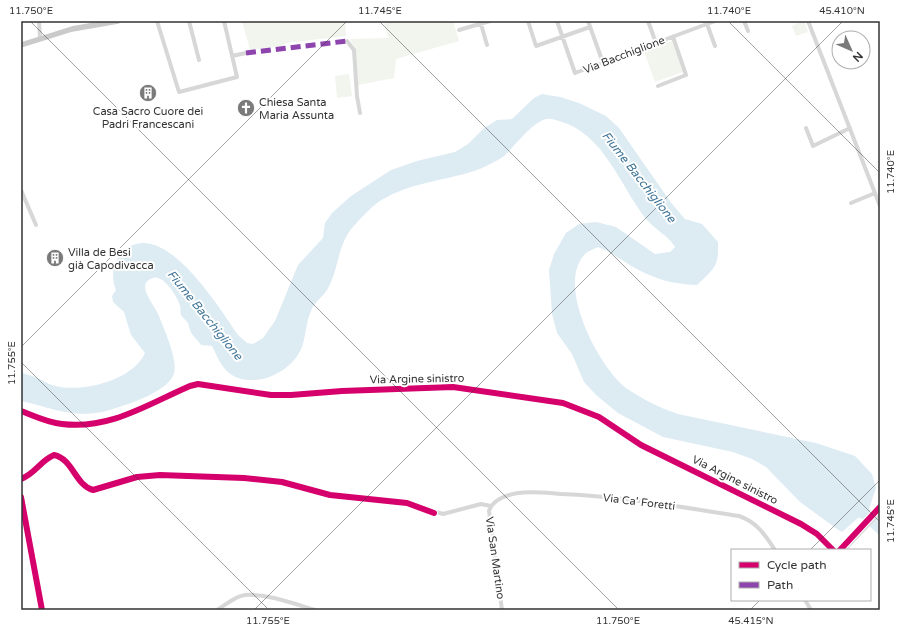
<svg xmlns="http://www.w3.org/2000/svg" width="901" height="631" viewBox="0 0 901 631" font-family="'Varela Round',sans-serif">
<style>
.green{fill:#f1f5ed}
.water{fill:#ddebf3}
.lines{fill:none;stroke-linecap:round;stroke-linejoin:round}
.minor{stroke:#d7d7d7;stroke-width:4}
.major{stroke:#cacaca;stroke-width:5.5}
.quiet{stroke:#8e44ad;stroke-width:5;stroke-dasharray:10 5;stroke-linecap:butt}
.cycleway-casing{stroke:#fff;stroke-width:8}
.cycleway{stroke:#d6006c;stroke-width:6}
.ticks{fill:none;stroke:#333;stroke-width:1;stroke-opacity:0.45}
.labels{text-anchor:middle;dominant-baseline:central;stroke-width:4;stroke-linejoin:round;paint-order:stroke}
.street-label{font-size:11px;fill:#333;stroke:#fff}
.poi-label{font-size:11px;fill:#333;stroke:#fff;text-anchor:start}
.water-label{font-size:12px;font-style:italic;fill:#3f7597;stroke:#fff}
.neatline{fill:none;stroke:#333;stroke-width:1.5}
.ticks-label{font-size:10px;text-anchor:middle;fill:#333}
</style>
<rect width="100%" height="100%" fill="#fff"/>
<!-- green -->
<path class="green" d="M 242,21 L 345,21 L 346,36 L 286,43 L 283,46 L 250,50 Z
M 394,21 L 453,21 L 459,41 L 396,59 L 394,78 L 358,85 L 356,50 L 350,39 L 389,38 L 384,24 Z
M 802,21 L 804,21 L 808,32 L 796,36 L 792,26 Z
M 672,41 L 683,72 L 655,82 L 644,51 Z
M 349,74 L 352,96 L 337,98 L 335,76 Z"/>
<!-- water -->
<path class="water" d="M 542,94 L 560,97 L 579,103 L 606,116 L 619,128 L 672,204 L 685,219 L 702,224 L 718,242 C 719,266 715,268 697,285 C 672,284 658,280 635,268 C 622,261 612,252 598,247 C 594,249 588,251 585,254 C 555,285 599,367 626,388 C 642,399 660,408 678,414 L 816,443 L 855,456 L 872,474 L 876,488 L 869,509 L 880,517 L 880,536 L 861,518 L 858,518 L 842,532 L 837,529 L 800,502 L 766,467 L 752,459 L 733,452 L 663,437 L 618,413 L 596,395 L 584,382 L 572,354 L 557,333 L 552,314 L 549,270 L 554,254 L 566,233 L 579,224 L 596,222 L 616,227 L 655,254 L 670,252 L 675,247 C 668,235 655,230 646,219 C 620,186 604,133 559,121 C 555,120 551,118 546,119 C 531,123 516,145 504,156 C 497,161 485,167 477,170 C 448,180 415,182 387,197 C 374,203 362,217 352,228 C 337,246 339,270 327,290 C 323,297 314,302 311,311 C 306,322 306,335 302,347 C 295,365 274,379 255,380 C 228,381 222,367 212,346 L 201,345 C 198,340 192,336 190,330 C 189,328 189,324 187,322 C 185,319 182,317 181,315 C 180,312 181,309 180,306 C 178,297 163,274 153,278 C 134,284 155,305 159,316 C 164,329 180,364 173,376 C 165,392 132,403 116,408 C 78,421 57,409 21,401 L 21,372 C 26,375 30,375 35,377 C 41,379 46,383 52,385 C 79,394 133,381 145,353 L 131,335 L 124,312 L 113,302 L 112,296 L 116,290 C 111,278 112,264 122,253 C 161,212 220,309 238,335 L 247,343 L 253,344 L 263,338 L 275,321 L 298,265 L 323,238 L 325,223 L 332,213 L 351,196 L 391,170 L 417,161 L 455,152 L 468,144 L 483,129 L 497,120 L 512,119 L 534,98 Z"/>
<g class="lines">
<!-- minor -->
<path class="minor" d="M 39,21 L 40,38
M 157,21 L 179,92 L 237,77 L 224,21
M 189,21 L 199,60
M 528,21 L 536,46 L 590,27
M 557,21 L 575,73 L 715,21
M 588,21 L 603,63
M 648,21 L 656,43
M 744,21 L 748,31
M 808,21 L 880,206
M 481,24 L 487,45
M 707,24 L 715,46
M 459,30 L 490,21
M 347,41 L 354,50 L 357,96 L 360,113
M 232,56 L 246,53
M 658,86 L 686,75 L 673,37
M 806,128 L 813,146 L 850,128
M 21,190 L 36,225
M 851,203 L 875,193
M 21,411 C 34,416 48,423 62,424 C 110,430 148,404 190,386 L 198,384 L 271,395 L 291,395 L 342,391 L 453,387 L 563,403 L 599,417 L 641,445 L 801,524 L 817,534 L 833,550
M 21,479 C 36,473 40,461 54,455 C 73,459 75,485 93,490 L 137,477 L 160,475 L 220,477 L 282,482 L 330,495 L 407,503 L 443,514 L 481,504 L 491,506
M 21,497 L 42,610
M 844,550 L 880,512
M 805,600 L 811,610
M 217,610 C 226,605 235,596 245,595 C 265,593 295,604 315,610
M 502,610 L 489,511 C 493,499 506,495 518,493 C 532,491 547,493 561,494 C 620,496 680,507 739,516 C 757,522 765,535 775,550"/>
<!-- major -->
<path class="major" d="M 21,45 L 72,29 L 118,21"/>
<!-- quiet -->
<path class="quiet" d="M 246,53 L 347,41"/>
<defs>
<path id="cycleway" d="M 21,411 C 34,416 48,423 62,424 C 110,430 148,404 190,386 L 198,384 L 271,395 L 291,395 L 342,391 L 453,387 L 563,403 L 599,417 L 641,445 L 801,524 L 817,534 L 833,550
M 21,479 C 36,473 40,461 54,455 C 73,459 75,485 93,490 L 137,477 L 160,475 L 244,478 L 282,482 L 330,495 L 407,503 L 434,513
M 21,497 L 42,610
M 840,550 L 880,507"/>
</defs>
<!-- cycleway casing -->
<use href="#cycleway" class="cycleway-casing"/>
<!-- cycleway -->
<use href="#cycleway" class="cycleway"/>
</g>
<!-- ticks -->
<path class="ticks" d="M 30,21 L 619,610M 379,21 L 880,522M 728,21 L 880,173M 21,347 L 347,21M 21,362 L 269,610M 810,550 L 880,480M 254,610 L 843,21M 750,610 L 760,600"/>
<!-- icons -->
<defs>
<symbol id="building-disc" viewBox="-11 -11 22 22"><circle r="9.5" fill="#7a7a7a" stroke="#fff"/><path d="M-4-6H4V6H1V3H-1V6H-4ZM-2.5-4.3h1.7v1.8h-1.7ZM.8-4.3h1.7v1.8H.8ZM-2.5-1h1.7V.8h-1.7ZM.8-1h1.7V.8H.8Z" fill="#fff"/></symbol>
<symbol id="church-disc" viewBox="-11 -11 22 22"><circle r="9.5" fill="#7a7a7a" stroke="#fff"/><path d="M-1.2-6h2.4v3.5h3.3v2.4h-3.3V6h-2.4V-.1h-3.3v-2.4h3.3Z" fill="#fff"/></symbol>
</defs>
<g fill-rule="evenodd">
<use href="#building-disc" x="138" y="83" width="20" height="20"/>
<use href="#church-disc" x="236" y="98" width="20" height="20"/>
<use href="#building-disc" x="45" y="248" width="20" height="20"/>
</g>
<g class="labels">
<!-- street labels -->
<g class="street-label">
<text transform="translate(624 55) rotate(-21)">Via Bacchiglione</text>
<text transform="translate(417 379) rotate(-1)">Via Argine sinistro</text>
<text transform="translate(735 480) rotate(27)">Via Argine sinistro</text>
<text transform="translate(639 502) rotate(7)">Via Ca' Foretti</text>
<text transform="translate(495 558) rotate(82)">Via San Martino</text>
</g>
<!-- poi labels -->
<g class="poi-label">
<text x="259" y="102">Chiesa Santa<tspan x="259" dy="13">Maria Assunta</tspan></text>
<text x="148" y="111" text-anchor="middle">Casa Sacro Cuore dei<tspan x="148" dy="13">Padri Francescani</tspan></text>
<text x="68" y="252">Villa de Besi<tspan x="68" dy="13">già Capodivacca</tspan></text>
</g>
<!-- water labels -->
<g class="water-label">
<text transform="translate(639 177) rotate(52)">Fiume Bacchiglione</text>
<text transform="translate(205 315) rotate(51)">Fiume Bacchiglione</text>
</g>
</g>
<!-- border -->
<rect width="901" height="631" fill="none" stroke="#ffffff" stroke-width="44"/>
<!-- legend -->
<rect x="731" y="549" width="140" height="52" fill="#ffffff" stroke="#adadad"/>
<rect x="739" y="562" width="20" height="6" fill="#d6006c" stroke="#adadad"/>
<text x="767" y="569" font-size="12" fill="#333333">Cycle path</text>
<rect x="739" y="582" width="20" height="6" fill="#8e44ad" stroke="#adadad"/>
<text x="767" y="589" font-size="12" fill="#333333">Path</text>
<!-- north arrow -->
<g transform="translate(851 50) rotate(135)"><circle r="19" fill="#ffffff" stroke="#adadad"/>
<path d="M0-3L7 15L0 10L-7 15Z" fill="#7a7a7a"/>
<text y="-6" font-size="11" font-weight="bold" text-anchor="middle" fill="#333333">N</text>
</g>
<rect x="22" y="22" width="857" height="587" class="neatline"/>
<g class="ticks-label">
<text x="31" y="14">11.750°E</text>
<text x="380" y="14">11.745°E</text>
<text x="729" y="14">11.740°E</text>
<text x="842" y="14">45.410°N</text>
<text transform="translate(890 172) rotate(-90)" y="4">11.740°E</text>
<text transform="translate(11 363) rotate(-90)" y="4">11.755°E</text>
<text transform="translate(890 521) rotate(-90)" y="4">11.745°E</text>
<text x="268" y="624">11.755°E</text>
<text x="618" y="624">11.750°E</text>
<text x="751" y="624">45.415°N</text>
</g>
</svg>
